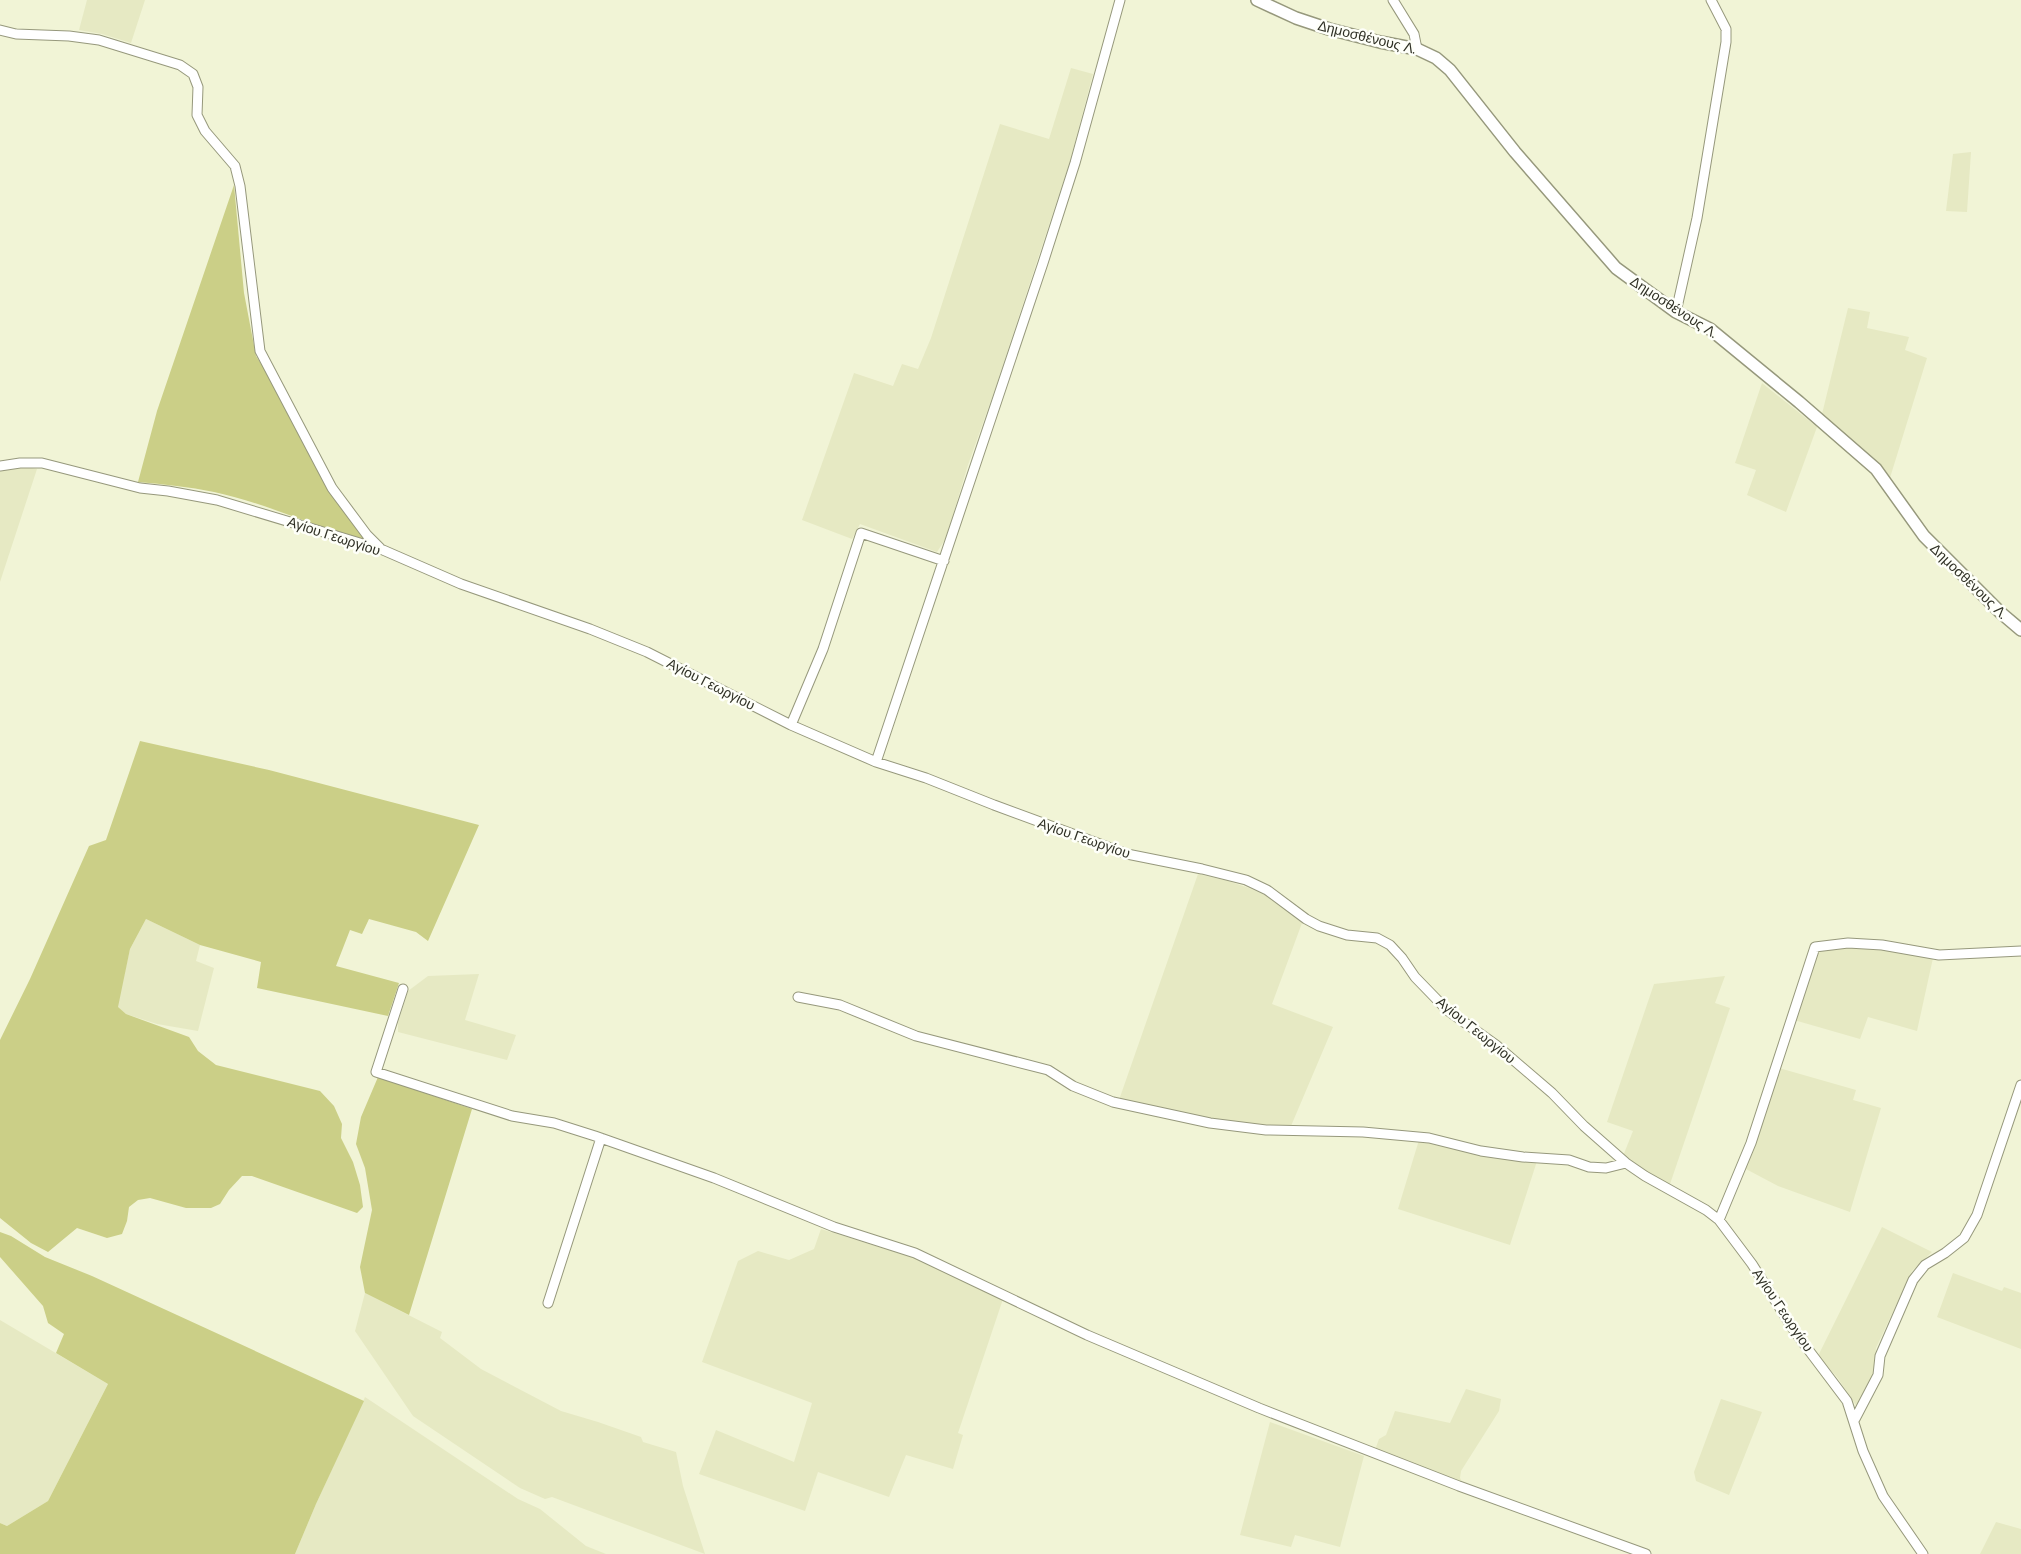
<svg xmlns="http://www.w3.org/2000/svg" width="2021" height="1554" viewBox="0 0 2021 1554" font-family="'DM Sans',sans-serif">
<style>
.built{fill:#e6e9c3}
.green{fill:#cbcf87}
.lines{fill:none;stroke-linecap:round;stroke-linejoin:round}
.minor-casing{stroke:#96987c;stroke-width:11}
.tertiary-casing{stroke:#96987c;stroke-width:14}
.minor{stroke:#fff;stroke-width:9}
.tertiary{stroke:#fff;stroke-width:11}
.labels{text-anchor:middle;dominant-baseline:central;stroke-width:5;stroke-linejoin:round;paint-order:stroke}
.street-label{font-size:14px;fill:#303126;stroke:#fefff9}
</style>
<rect width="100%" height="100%" fill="#f1f4d6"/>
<!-- built -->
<path class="built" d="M 87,0 L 145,0 L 131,43 L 102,34 L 79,30 Z
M 1071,68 L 1093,74 L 1070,161 L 995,389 L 968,465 L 946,538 L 937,552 L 860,524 L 852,539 L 802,520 L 854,373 L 893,386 L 902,364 L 918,369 L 931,338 L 1000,124 L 1049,139 Z
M 1971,152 L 1967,212 L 1946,211 L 1953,154 Z
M 1848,308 L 1870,312 L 1867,328 L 1909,337 L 1905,350 L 1927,358 L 1889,481 L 1821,418 Z
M 1762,383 L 1817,427 L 1786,512 L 1747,495 L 1756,470 L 1735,463 Z
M 22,466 L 37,469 L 0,582 L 0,469 Z
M 1198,874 L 1228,881 L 1249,888 L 1271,898 L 1302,923 L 1272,1004 L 1333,1027 L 1291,1126 L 1219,1122 L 1119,1100 Z
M 146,919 L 200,945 L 196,961 L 214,968 L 198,1031 L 157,1024 L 126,1014 L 117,1007 L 130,949 Z
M 1853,947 L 1880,947 L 1933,958 L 1917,1031 L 1868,1017 L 1860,1039 L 1794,1020 L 1816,949 Z
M 479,974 L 465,1020 L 516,1035 L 507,1060 L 398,1032 L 398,1023 L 408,991 L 428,976 Z
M 1725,976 L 1715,1003 L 1730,1008 L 1669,1187 L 1623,1156 L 1633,1131 L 1607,1122 L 1654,984 Z
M 1779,1068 L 1856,1090 L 1853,1100 L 1881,1108 L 1850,1212 L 1778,1186 L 1744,1168 Z
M 1419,1140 L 1537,1161 L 1510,1245 L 1398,1209 Z
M 1882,1227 L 1932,1252 L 1912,1271 L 1876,1348 L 1873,1375 L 1857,1407 L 1837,1377 L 1818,1356 Z
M 821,1229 L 924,1261 L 1003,1299 L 958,1433 L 963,1435 L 953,1469 L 906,1455 L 889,1497 L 818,1472 L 805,1511 L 699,1474 L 716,1430 L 794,1462 L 812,1403 L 702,1362 L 738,1261 L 758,1251 L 789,1260 L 814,1249 Z
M 1953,1273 L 2002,1291 L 2004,1287 L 2021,1293 L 2021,1349 L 1937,1317 Z
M 365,1293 L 442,1332 L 440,1338 L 481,1369 L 561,1411 L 598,1422 L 641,1437 L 643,1442 L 676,1452 L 683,1486 L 705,1554 L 552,1497 L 545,1499 L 520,1488 L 413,1416 L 355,1331 Z
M 0,1320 L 108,1384 L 48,1501 L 7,1526 L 0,1523 Z
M 1466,1389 L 1501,1399 L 1499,1411 L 1461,1471 L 1460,1478 L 1463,1484 L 1375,1450 L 1379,1439 L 1386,1435 L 1395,1411 L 1450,1423 Z
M 365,1397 L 518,1499 L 540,1509 L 586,1546 L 606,1554 L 295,1554 L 316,1504 Z
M 1721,1399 L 1762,1412 L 1729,1495 L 1696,1481 L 1694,1472 Z
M 1270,1422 L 1364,1456 L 1340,1547 L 1295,1535 L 1291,1547 L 1240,1535 Z
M 1996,1522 L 2021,1529 L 2021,1554 L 1980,1554 Z"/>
<!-- green -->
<path class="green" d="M 234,185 L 244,293 L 256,356 L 269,376 L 327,488 L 362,536 L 364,541 C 314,526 265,503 214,492 C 189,487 164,484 138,482 L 157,411 Z
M 140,741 L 269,770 L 479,825 L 428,941 L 416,932 L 369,919 L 362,934 L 350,930 L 336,966 L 399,983 L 388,1016 L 257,988 L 261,962 L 200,945 L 146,919 L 130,949 L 118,1007 L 126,1014 L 189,1037 L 198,1051 L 216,1065 L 320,1091 L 334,1106 L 342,1124 L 341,1138 L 353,1162 L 360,1185 L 363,1207 L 357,1213 L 252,1176 L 242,1176 L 229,1190 L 220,1204 L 211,1208 L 186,1208 L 150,1198 L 138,1200 L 129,1207 L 127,1221 L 122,1234 L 107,1238 L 77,1228 L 48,1252 L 31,1243 L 0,1218 L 0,1040 L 30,979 L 89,846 L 106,840 Z
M 378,1077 L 472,1109 L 409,1315 L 365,1293 L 360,1267 L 372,1210 L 365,1168 L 356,1144 L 361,1117 Z
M 0,1232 L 11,1236 L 45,1257 L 92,1276 L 364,1401 L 316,1504 L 295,1554 L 0,1554 L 0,1523 L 7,1526 L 48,1501 L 108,1384 L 56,1353 L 64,1334 L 48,1323 L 43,1306 L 0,1257 Z"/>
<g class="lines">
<defs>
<path id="minor" d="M 1393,0 L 1414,34 L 1417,49
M 0,30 L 16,34 L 69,36 L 99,40 L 180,65 L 193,74 L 198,87 L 197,115 L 205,131 L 235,166 L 240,186 L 260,351 L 332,488 L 367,535 L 380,548
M 1676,312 L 1697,218 L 1726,42 L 1726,29 L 1711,0
M 0,466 L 20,463 L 42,463 L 140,488 L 168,491 L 217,500 L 383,550 L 461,584 L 590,629 L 647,652 L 791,725 L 876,762 L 926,778 L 994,805 L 1127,854 L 1202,869 L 1246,880 L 1267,890 L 1306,919 L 1319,926 L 1347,935 L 1377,938 L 1390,945 L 1402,958 L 1415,977 L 1447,1010 L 1496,1045 L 1552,1093 L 1584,1126 L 1626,1163 L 1645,1176 L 1706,1210 L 1719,1220 L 1752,1264 L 1795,1332 L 1847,1401 L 1863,1451 L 1883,1496 L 1923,1554
M 791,725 L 823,649 L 861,533 L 944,561
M 876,762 L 1043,263 L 1075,163 L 1120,0
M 403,989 L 376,1072 L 512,1116 L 554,1123 L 595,1136 L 714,1178 L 834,1227 L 915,1253 L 1087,1335 L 1259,1408 L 1459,1486 L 1646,1554
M 798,997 L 840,1005 L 916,1036 L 1048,1070 L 1073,1086 L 1113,1102 L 1210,1123 L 1266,1130 L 1363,1132 L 1429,1138 L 1481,1151 L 1523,1157 L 1569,1160 L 1589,1167 L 1606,1168 L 1626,1163
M 1719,1220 L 1751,1143 L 1815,947 L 1848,943 L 1882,945 L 1939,955 L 2021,951
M 548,1303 L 601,1138
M 1855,1419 L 1878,1375 L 1880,1356 L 1913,1280 L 1925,1265 L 1945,1253 L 1964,1238 L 1977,1215 L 2021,1085"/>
<path id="tertiary" d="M 1257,0 L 1296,18 L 1329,29 L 1380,42 L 1417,49 L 1436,58 L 1450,70 L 1515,152 L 1616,268 L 1676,312 L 1710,329 L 1799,402 L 1876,469 L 1924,536 L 2001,613 L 2021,630"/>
</defs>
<!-- minor casing -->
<use href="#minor" class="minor-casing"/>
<!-- tertiary casing -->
<use href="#tertiary" class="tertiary-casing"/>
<!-- minor -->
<use href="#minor" class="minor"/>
<!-- tertiary -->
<use href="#tertiary" class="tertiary"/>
</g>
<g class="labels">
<!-- street labels -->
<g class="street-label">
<text transform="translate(1367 37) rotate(14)">Δημοσθένους Λ.</text>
<text transform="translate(1674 307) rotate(33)">Δημοσθένους Λ.</text>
<text transform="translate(334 536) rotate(18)">Αγίου Γεωργίου</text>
<text transform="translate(1969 581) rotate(44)">Δημοσθένους Λ.</text>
<text transform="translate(711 684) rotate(27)">Αγίου Γεωργίου</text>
<text transform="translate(1084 838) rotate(19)">Αγίου Γεωργίου</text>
<text transform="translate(1476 1030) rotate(39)">Αγίου Γεωργίου</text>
<text transform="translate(1783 1310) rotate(56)">Αγίου Γεωργίου</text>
</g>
</g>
</svg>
